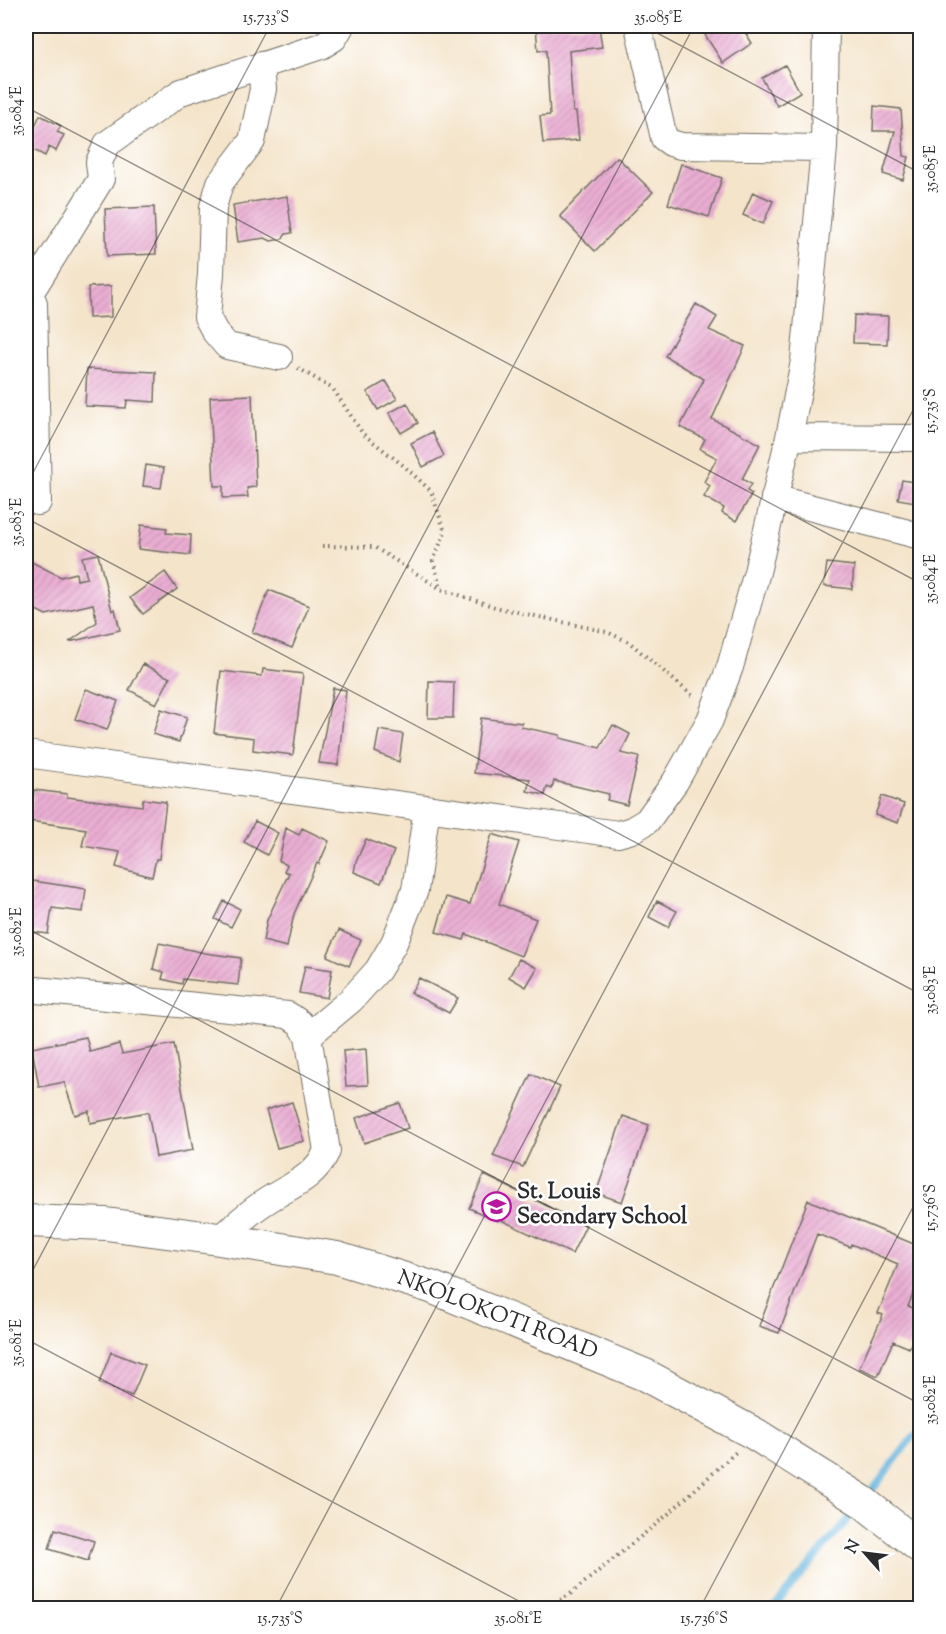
<svg xmlns="http://www.w3.org/2000/svg" width="946" height="1634" viewBox="0 0 946 1634" font-family="'Sorts Mill Goudy',serif">
<style>
.lines{fill:none;stroke-linecap:round;stroke-linejoin:round}
.stream{stroke:#60b2db;stroke-width:7}
.building{fill:url(#building-hatch)}
.minor-casing{stroke:#716c63;stroke-width:28}
.major-casing{stroke:#716c63;stroke-width:34}
.path{stroke:#716c63;stroke-width:4;stroke-dasharray:1.5 4.5;stroke-linecap:butt}
.minor{stroke:#fff;stroke-width:26}
.major{stroke:#fff;stroke-width:32}
.ticks{fill:none;stroke:#2b2b2b;stroke-width:1.5;stroke-opacity:0.45}
.labels{text-anchor:middle;dominant-baseline:central;stroke-width:5;stroke-linejoin:round;paint-order:stroke}
.poi-label{font-size:22px;font-weight:bold;fill:#2b2b2b;stroke:#fff;text-anchor:start}
.street-label{font-size:22px;fill:#2b2b2b;stroke:#fff}
.neatline{fill:none;stroke:#2b2b2b;stroke-width:2}
.ticks-label{font-size:15px;text-anchor:middle;fill:#2b2b2b}
</style>
<defs>
<pattern id="building-hatch" width="6" height="6" patternUnits="userSpaceOnUse" patternTransform="scale(1.5)"><rect width="6" height="6" fill="#eaaed3"/><path d="M-1 1l2-2M0 6l6-6M5 7l2-2" fill="none" stroke="#c996b5"/></pattern>
</defs>
<rect width="100%" height="100%" fill="#fff"/>
<filter id="ink" filterUnits="userSpaceOnUse"><feTurbulence type="fractalNoise" baseFrequency=".0167" numOctaves="2"/><feDisplacementMap in="SourceGraphic" scale="12" xChannelSelector="R" yChannelSelector="G"/><feConvolveMatrix kernelMatrix="1 2 1 2 8 2 1 2 1" color-interpolation-filters="sRGB"/></filter>
<filter id="wash" filterUnits="userSpaceOnUse"><feTurbulence type="fractalNoise" baseFrequency=".008" numOctaves="4" result="noise"/><feDisplacementMap in="SourceGraphic" scale="24" xChannelSelector="R" yChannelSelector="G"/><feGaussianBlur stdDeviation="1.35" result="paint"/><feColorMatrix in="noise" values="0 0 0 0 0 0 0 0 0 0 0 0 0 0 0 0 0 1.4 0 .05"/><feComposite in="paint" operator="in"/></filter>
<g filter="url(#wash)">
<rect width="100%" height="100%" fill="#f4e4ca"/>
<g class="lines">
<!-- stream -->
<path class="stream" d="M 868,1496 L 915,1434 L 920,1430
M 773,1608 L 857,1509"/>
</g>
<g id="blocks">
<!-- building -->
<path class="building" d="M 551,26 L 599,26 L 602,47 L 569,51 L 573,112 L 576,112 L 579,140 L 543,143 L 540,116 L 550,115 L 546,50 L 538,51 L 536,27 Z
M 720,26 L 741,26 L 752,43 L 723,63 L 705,35 Z
M 785,65 L 800,92 L 777,106 L 762,78 Z
M 874,106 L 901,109 L 904,156 L 909,157 L 903,180 L 883,174 L 895,131 L 873,131 Z
M 40,115 L 61,126 L 57,132 L 64,135 L 56,151 L 49,147 L 45,156 L 26,146 Z
M 617,157 L 653,192 L 595,251 L 560,216 Z
M 681,164 L 722,178 L 709,217 L 668,204 Z
M 753,192 L 773,201 L 763,224 L 743,215 Z
M 287,196 L 292,233 L 286,234 L 282,239 L 271,241 L 265,238 L 238,242 L 233,205 Z
M 154,207 L 156,254 L 107,256 L 105,209 Z
M 111,286 L 111,317 L 89,318 L 88,287 Z
M 696,304 L 717,317 L 709,330 L 745,346 L 712,419 L 760,444 L 742,479 L 751,484 L 747,491 L 752,494 L 736,521 L 722,513 L 724,508 L 704,497 L 710,486 L 704,482 L 717,458 L 700,449 L 705,439 L 680,427 L 704,379 L 665,356 Z
M 854,315 L 888,316 L 887,344 L 853,343 Z
M 87,369 L 156,372 L 155,402 L 127,400 L 126,408 L 85,406 Z
M 386,381 L 397,399 L 378,410 L 367,392 Z
M 252,395 L 256,487 L 247,488 L 248,497 L 223,498 L 223,486 L 214,486 L 210,397 Z
M 407,403 L 418,423 L 401,433 L 389,413 Z
M 432,432 L 444,456 L 423,467 L 411,443 Z
M 146,465 L 164,468 L 161,488 L 143,486 Z
M 902,480 L 919,483 L 915,502 L 898,499 Z
M 141,525 L 167,528 L 166,533 L 191,535 L 190,555 L 138,549 Z
M 98,554 L 112,611 L 115,609 L 120,630 L 69,642 L 97,622 L 93,604 L 46,615 L 26,605 L 26,559 L 61,577 L 76,573 L 77,580 L 87,578 L 82,557 Z
M 827,563 L 854,566 L 852,589 L 824,586 Z
M 165,572 L 177,589 L 143,614 L 130,598 Z
M 269,590 L 309,606 L 292,648 L 252,632 Z
M 143,664 L 170,678 L 156,704 L 129,690 Z
M 263,669 L 303,674 L 293,755 L 253,750 L 254,738 L 214,733 L 221,671 L 262,676 Z
M 429,681 L 454,682 L 453,718 L 428,718 Z
M 333,688 L 346,690 L 338,765 L 319,763 Z
M 86,689 L 118,701 L 107,730 L 75,719 Z
M 161,709 L 187,717 L 179,742 L 153,734 Z
M 481,718 L 522,723 L 521,727 L 560,735 L 560,738 L 600,748 L 613,725 L 630,734 L 621,753 L 639,757 L 627,805 L 607,800 L 609,794 L 554,781 L 552,789 L 547,787 L 545,795 L 527,791 L 530,779 L 474,773 Z
M 379,730 L 403,734 L 399,762 L 375,752 Z
M 34,790 L 67,794 L 67,797 L 142,806 L 143,799 L 166,802 L 159,859 L 156,859 L 152,877 L 116,867 L 120,852 L 82,846 L 86,829 L 29,821 Z
M 882,796 L 904,804 L 898,823 L 875,815 Z
M 255,821 L 278,833 L 267,855 L 244,842 Z
M 286,828 L 299,835 L 302,828 L 329,841 L 319,864 L 317,863 L 294,914 L 287,947 L 263,941 L 267,920 L 289,873 L 284,871 L 287,865 L 279,861 Z
M 492,834 L 519,842 L 499,904 L 536,919 L 521,956 L 466,934 L 464,940 L 436,932 L 446,897 L 470,904 Z
M 366,839 L 394,851 L 381,883 L 354,872 L 356,862 Z
M 33,881 L 86,889 L 83,912 L 52,908 L 48,934 L 26,931 Z
M 224,901 L 240,909 L 231,927 L 215,919 Z
M 657,901 L 677,911 L 668,927 L 649,917 Z
M 339,930 L 361,940 L 349,966 L 327,956 Z
M 159,943 L 205,953 L 241,958 L 238,985 L 183,979 L 182,984 L 162,979 L 164,972 L 153,969 Z
M 519,959 L 537,968 L 526,987 L 509,977 Z
M 305,966 L 332,970 L 327,998 L 299,993 Z
M 419,978 L 458,998 L 449,1013 L 411,993 Z
M 86,1037 L 90,1052 L 119,1044 L 122,1054 L 174,1044 L 193,1150 L 156,1157 L 148,1112 L 90,1123 L 89,1111 L 75,1115 L 64,1082 L 39,1087 L 32,1048 Z
M 366,1049 L 368,1085 L 346,1086 L 343,1051 Z
M 531,1074 L 560,1087 L 523,1167 L 493,1156 Z
M 292,1102 L 304,1141 L 277,1148 L 266,1110 Z
M 400,1103 L 408,1128 L 364,1143 L 356,1118 Z
M 623,1116 L 649,1125 L 622,1202 L 596,1193 Z
M 484,1175 L 586,1225 L 572,1254 L 499,1219 L 498,1221 L 469,1208 Z
M 808,1200 L 921,1247 L 921,1276 L 908,1306 L 921,1311 L 921,1321 L 909,1348 L 893,1341 L 878,1376 L 859,1368 L 883,1315 L 878,1313 L 898,1264 L 851,1244 L 850,1247 L 817,1234 L 779,1333 L 759,1326 Z
M 111,1352 L 145,1365 L 132,1396 L 99,1383 Z
M 55,1529 L 94,1541 L 88,1561 L 49,1549 Z"/>
</g>
</g>
<g filter="url(#ink)">
<use href="#blocks" fill-opacity="0" stroke="#716c63" stroke-width="1.5"/>
<g class="lines">
<defs>
<path id="minor" d="M 638,26 L 664,138 L 671,143 L 681,146 L 824,148
M 261,65 L 263,89 L 252,141 L 220,183 L 213,207 L 211,274 L 207,317 L 215,332 L 227,346 L 279,357
M 26,294 L 29,295 L 34,303 L 38,502
M 29,295 L 101,179 L 99,162 L 107,144 L 181,92 L 321,46 L 334,38 L 341,26
M 789,437 L 920,438
M 774,498 L 920,536
M 26,754 L 618,834 L 632,830 L 647,821 L 675,782 L 710,720 L 730,667 L 757,572 L 789,437 L 804,361 L 824,148 L 826,26
M 26,989 L 288,1015 L 300,1023 L 308,1036 L 327,1151 C 313,1181 285,1187 259,1206 C 245,1216 232,1228 219,1239
M 308,1036 L 351,1000 L 378,970 L 394,943 L 415,890 L 427,808"/>
<path id="major" d="M 26,1221 L 106,1224 L 219,1239 L 337,1258 L 431,1287 L 645,1375 L 755,1434 L 863,1502 L 920,1547"/>
</defs>
<!-- minor casing -->
<use href="#minor" class="minor-casing"/>
<!-- major casing -->
<use href="#major" class="major-casing"/>
<!-- path -->
<path class="path" d="M 298,368 L 333,389 L 363,434 L 404,466 L 431,491 L 445,532 L 433,561 L 441,588
M 322,546 L 374,547 L 441,589 L 495,607 L 607,632 L 629,642 L 694,697
M 544,1608 L 569,1595 L 666,1516 L 736,1452"/>
<!-- minor -->
<use href="#minor" class="minor"/>
<!-- major -->
<use href="#major" class="major"/>
</g>
</g>
<!-- ticks -->
<path class="ticks" d="M 644,26 L 920,173M 26,107 L 920,583M 26,486 L 270,26M 26,518 L 920,994M 26,928 L 920,1404M 26,1283 L 694,26M 26,1339 L 532,1608M 276,1608 L 920,397M 700,1608 L 920,1194"/>
<!-- icons -->
<defs>
<symbol id="school-ring" viewBox="-11 -11 22 22"><circle r="9.5" fill="#fff" stroke="#b5179e" stroke-width="1.5"/><path d="M0-5L7-2L0 1L-7-2ZM-4 1L0 2.5L4 1V4Q0 6-4 4Z" fill="#b5179e"/></symbol>
</defs>
<g fill-rule="evenodd">
<use href="#school-ring" x="480" y="1190" width="33" height="33"/>
</g>
<g class="labels">
<!-- poi labels -->
<g class="poi-label">
<text x="517" y="1193">St. Louis<tspan x="517" dy="25">Secondary School</tspan></text>
</g>
<!-- street labels -->
<g class="street-label">
<text transform="translate(497 1316) rotate(21)">NKOLOKOTI ROAD</text>
</g>
</g>
<!-- margin -->
<rect width="946" height="1634" fill="none" stroke="#fff" stroke-width="66"/>
<!-- north arrow -->
<g transform="translate(865 1553) rotate(298)" stroke="#ffffff" stroke-width="4.5" paint-order="stroke">
<path d="M0-4.5L10 22L0 15L-10 22Z" fill="#2b2b2b"/>
<text y="-9" font-size="16" font-weight="bold" text-anchor="middle" fill="#2b2b2b">N</text>
</g>
<rect x="33" y="33" width="880" height="1568" class="neatline"/>
<g class="ticks-label">
<text x="266" y="22">15.733°S</text>
<text x="658" y="22">35.085°E</text>
<text transform="translate(16 111) rotate(-90)" y="5">35.084°E</text>
<text transform="translate(930 169) rotate(-90)" y="5">35.085°E</text>
<text transform="translate(930 411) rotate(-90)" y="5">15.735°S</text>
<text transform="translate(16 522) rotate(-90)" y="5">35.083°E</text>
<text transform="translate(930 579) rotate(-90)" y="5">35.084°E</text>
<text transform="translate(16 932) rotate(-90)" y="5">35.082°E</text>
<text transform="translate(930 990) rotate(-90)" y="5">35.083°E</text>
<text transform="translate(930 1208) rotate(-90)" y="5">15.736°S</text>
<text transform="translate(16 1343) rotate(-90)" y="5">35.081°E</text>
<text transform="translate(930 1400) rotate(-90)" y="5">35.082°E</text>
<text x="280" y="1623">15.735°S</text>
<text x="518" y="1623">35.081°E</text>
<text x="704" y="1623">15.736°S</text>
</g>
</svg>
